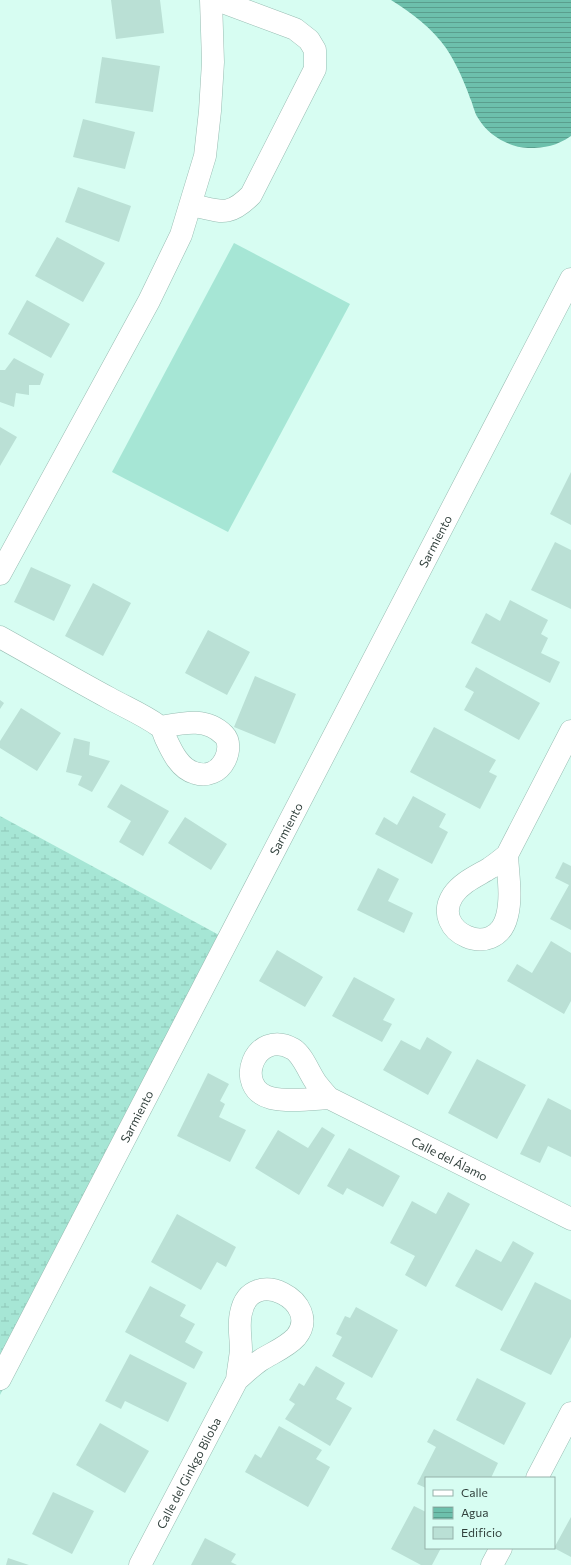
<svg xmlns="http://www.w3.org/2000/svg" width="571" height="1565" viewBox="0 0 571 1565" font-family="Commissioner,sans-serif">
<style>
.grass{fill:#a6e6d5}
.wetland{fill:url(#wetland-marsh)}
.water{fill:url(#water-rules)}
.building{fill:#bae0d5}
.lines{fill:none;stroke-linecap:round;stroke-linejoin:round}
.minor-casing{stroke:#98bcb2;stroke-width:23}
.minor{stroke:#fff;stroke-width:22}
.labels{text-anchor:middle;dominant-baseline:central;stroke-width:4;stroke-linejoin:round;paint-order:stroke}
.street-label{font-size:12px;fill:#32413d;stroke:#d7fdf2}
</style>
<defs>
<pattern id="wetland-marsh" width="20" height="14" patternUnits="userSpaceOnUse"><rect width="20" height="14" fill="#a6e6d5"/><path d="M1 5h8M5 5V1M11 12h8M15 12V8" fill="none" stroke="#8fc6b8"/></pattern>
<pattern id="water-rules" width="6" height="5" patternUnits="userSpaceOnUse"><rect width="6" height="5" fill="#6dc0ac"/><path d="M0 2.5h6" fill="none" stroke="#5a9e8d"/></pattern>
</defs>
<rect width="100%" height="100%" fill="#d7fdf2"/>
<!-- grass -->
<path class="grass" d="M 234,243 L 350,304 L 228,532 L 112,472 Z"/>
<!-- wetland -->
<path class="wetland" d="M 0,816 L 230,941 L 0,1395 Z"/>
<!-- water -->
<path class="water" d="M 391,0 L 571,0 L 571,136 C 556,146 546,148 528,148 C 508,147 488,135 478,118 C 474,112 473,104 470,98 C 464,81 456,63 446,48 C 432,28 412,13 391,0 Z"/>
<!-- building -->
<path class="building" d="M 111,0 L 160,0 L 164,33 L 116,39 Z
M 102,57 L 160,66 L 153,112 L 95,103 Z
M 83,119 L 135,132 L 125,169 L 73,157 Z
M 78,187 L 131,206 L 119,242 L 65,222 Z
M 57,237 L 105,263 L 83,302 L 35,276 Z
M 27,300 L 70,324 L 51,358 L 8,334 Z
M 14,358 L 44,374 L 40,385 L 29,385 L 29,395 L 16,393 L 14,407 L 0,402 L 0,370 L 5,370 Z
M 0,427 L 17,437 L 0,466 Z
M 571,472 L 571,525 L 550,514 Z
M 555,542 L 571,550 L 571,609 L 531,590 Z
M 31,567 L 71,585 L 54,621 L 14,602 Z
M 93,583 L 131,603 L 103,656 L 65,636 Z
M 510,600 L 548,620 L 541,634 L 548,638 L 541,653 L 560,662 L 550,683 L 471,643 L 486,613 L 500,621 Z
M 208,630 L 250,652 L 227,695 L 185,673 Z
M 476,667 L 540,703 L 519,740 L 464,710 L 474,692 L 465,687 Z
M 255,676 L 296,694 L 275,744 L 234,727 Z
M 0,700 L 4,703 L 0,709 Z
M 21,708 L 61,733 L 37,771 L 0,748 L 0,741 Z
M 434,727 L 496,760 L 489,772 L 497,776 L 480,809 L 410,772 Z
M 74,738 L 90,742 L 89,755 L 110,761 L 92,792 L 78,785 L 82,776 L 66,772 Z
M 121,784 L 169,811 L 143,856 L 119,842 L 131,821 L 107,807 Z
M 413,796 L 446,814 L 439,827 L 448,832 L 432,864 L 375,834 L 384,817 L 397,825 Z
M 185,817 L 227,844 L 211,870 L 168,843 Z
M 563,862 L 571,866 L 571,930 L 550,919 L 569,885 L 555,878 Z
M 378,868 L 399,879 L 388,901 L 413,913 L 404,933 L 357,910 Z
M 551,941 L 571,953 L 571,1001 L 564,1014 L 507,981 L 517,964 L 532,973 Z
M 277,950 L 323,977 L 305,1007 L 259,981 Z
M 354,977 L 395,999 L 383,1020 L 392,1024 L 382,1042 L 332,1016 Z
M 427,1037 L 452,1052 L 428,1095 L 383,1070 L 401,1040 L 420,1050 Z
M 477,1059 L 526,1085 L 497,1139 L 448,1113 Z
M 208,1073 L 229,1084 L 220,1101 L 225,1104 L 219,1117 L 246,1130 L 230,1162 L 177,1136 Z
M 548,1098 L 571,1110 L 571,1157 L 548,1146 L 540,1163 L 520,1154 Z
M 322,1127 L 335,1135 L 299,1195 L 255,1168 L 278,1130 L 308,1148 Z
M 349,1148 L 400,1176 L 383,1207 L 347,1188 L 343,1195 L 327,1186 Z
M 448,1192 L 470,1204 L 426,1287 L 405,1275 L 415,1256 L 390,1243 L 412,1201 L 436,1214 Z
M 177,1214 L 236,1247 L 226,1267 L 217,1262 L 201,1290 L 151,1262 Z
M 513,1241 L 534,1253 L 502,1311 L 455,1286 L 476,1249 L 501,1262 Z
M 535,1282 L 571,1300 L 571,1337 L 551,1375 L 500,1350 Z
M 150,1286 L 186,1305 L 180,1316 L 195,1324 L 185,1342 L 203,1352 L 194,1369 L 125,1332 Z
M 356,1307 L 398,1330 L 372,1378 L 332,1356 L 342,1337 L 336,1334 L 345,1316 L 350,1318 Z
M 130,1354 L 187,1383 L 168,1422 L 125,1401 L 121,1409 L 105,1401 Z
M 316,1366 L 345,1383 L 336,1399 L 352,1408 L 330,1446 L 285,1419 L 295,1404 L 289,1400 L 299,1383 L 304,1386 Z
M 477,1378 L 526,1403 L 504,1445 L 456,1420 Z
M 100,1423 L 149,1451 L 125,1493 L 76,1465 Z
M 279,1426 L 322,1450 L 316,1459 L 330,1467 L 308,1507 L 245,1472 L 255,1454 L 261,1458 Z
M 434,1429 L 498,1463 L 491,1478 L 426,1478 L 426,1488 L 417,1484 L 436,1447 L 427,1442 Z
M 53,1492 L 94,1511 L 72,1554 L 32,1534 Z
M 414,1506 L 426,1512 L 426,1548 L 441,1548 L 432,1565 L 421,1565 L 391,1549 Z
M 571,1517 L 571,1557 L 554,1548 Z
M 205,1538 L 236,1554 L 231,1562 L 237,1565 L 191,1565 Z
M 8,1558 L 29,1565 L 6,1565 Z"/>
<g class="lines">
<defs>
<g id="minor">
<path d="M 191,205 C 221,211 228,218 251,195 L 315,69 L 315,50 L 309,40 L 295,29 L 217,0"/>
<path d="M 0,574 L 149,301 L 181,235 L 205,156 L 210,111 L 213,62 L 211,0"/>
<path d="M 0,637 C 36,657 72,678 109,698 C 125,707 144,715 159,726 C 163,729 164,735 166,739 C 172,752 180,769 195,773 C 207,777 219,772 225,760 C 229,752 230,741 224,735 C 206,717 183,723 161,727"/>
<path d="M 507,855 C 508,875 512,897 507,916 C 496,962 429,932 453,895 C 462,882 477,876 490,868 C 496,864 501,860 507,855 L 571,731"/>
<path id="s1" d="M 329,1098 C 312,1099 288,1102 271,1098 C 232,1088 255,1027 293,1049 C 303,1055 310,1075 317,1084 C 321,1089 325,1094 329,1098 L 571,1219"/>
<path id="s2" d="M 0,1379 L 571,279"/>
<path d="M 537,1478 L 571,1413"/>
<path id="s3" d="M 140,1565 L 237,1380 C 238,1370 240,1360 241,1350 C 241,1338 238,1325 241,1313 C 251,1263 324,1303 296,1337 C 287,1347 272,1353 261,1360 C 252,1366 245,1373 237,1380"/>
<path d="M 492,1565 L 501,1548"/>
</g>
</defs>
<!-- minor casing -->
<use href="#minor" class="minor-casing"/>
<!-- minor -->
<use href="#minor" class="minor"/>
</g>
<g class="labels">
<!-- street labels -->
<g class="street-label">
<text stroke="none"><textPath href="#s2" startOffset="944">Sarmiento</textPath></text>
<text stroke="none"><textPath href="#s2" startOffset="620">Sarmiento</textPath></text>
<text stroke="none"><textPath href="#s2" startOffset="296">Sarmiento</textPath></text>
<text stroke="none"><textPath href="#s1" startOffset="349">Calle del Álamo</textPath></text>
<text stroke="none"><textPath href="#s3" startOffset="104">Calle del Ginkgo Biloba</textPath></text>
</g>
</g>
<!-- legend -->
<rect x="425" y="1477" width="130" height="72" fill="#d7fdf2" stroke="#95b2aa"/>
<rect x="433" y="1490" width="20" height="6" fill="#ffffff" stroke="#95b2aa"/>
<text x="461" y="1497" font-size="12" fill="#32413d">Calle</text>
<rect x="433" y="1507" width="20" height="12" fill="url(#water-rules)" stroke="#95b2aa"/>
<text x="461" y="1517" font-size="12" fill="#32413d">Agua</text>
<rect x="433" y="1527" width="20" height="12" fill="#bae0d5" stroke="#95b2aa"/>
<text x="461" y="1537" font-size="12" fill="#32413d">Edificio</text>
</svg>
